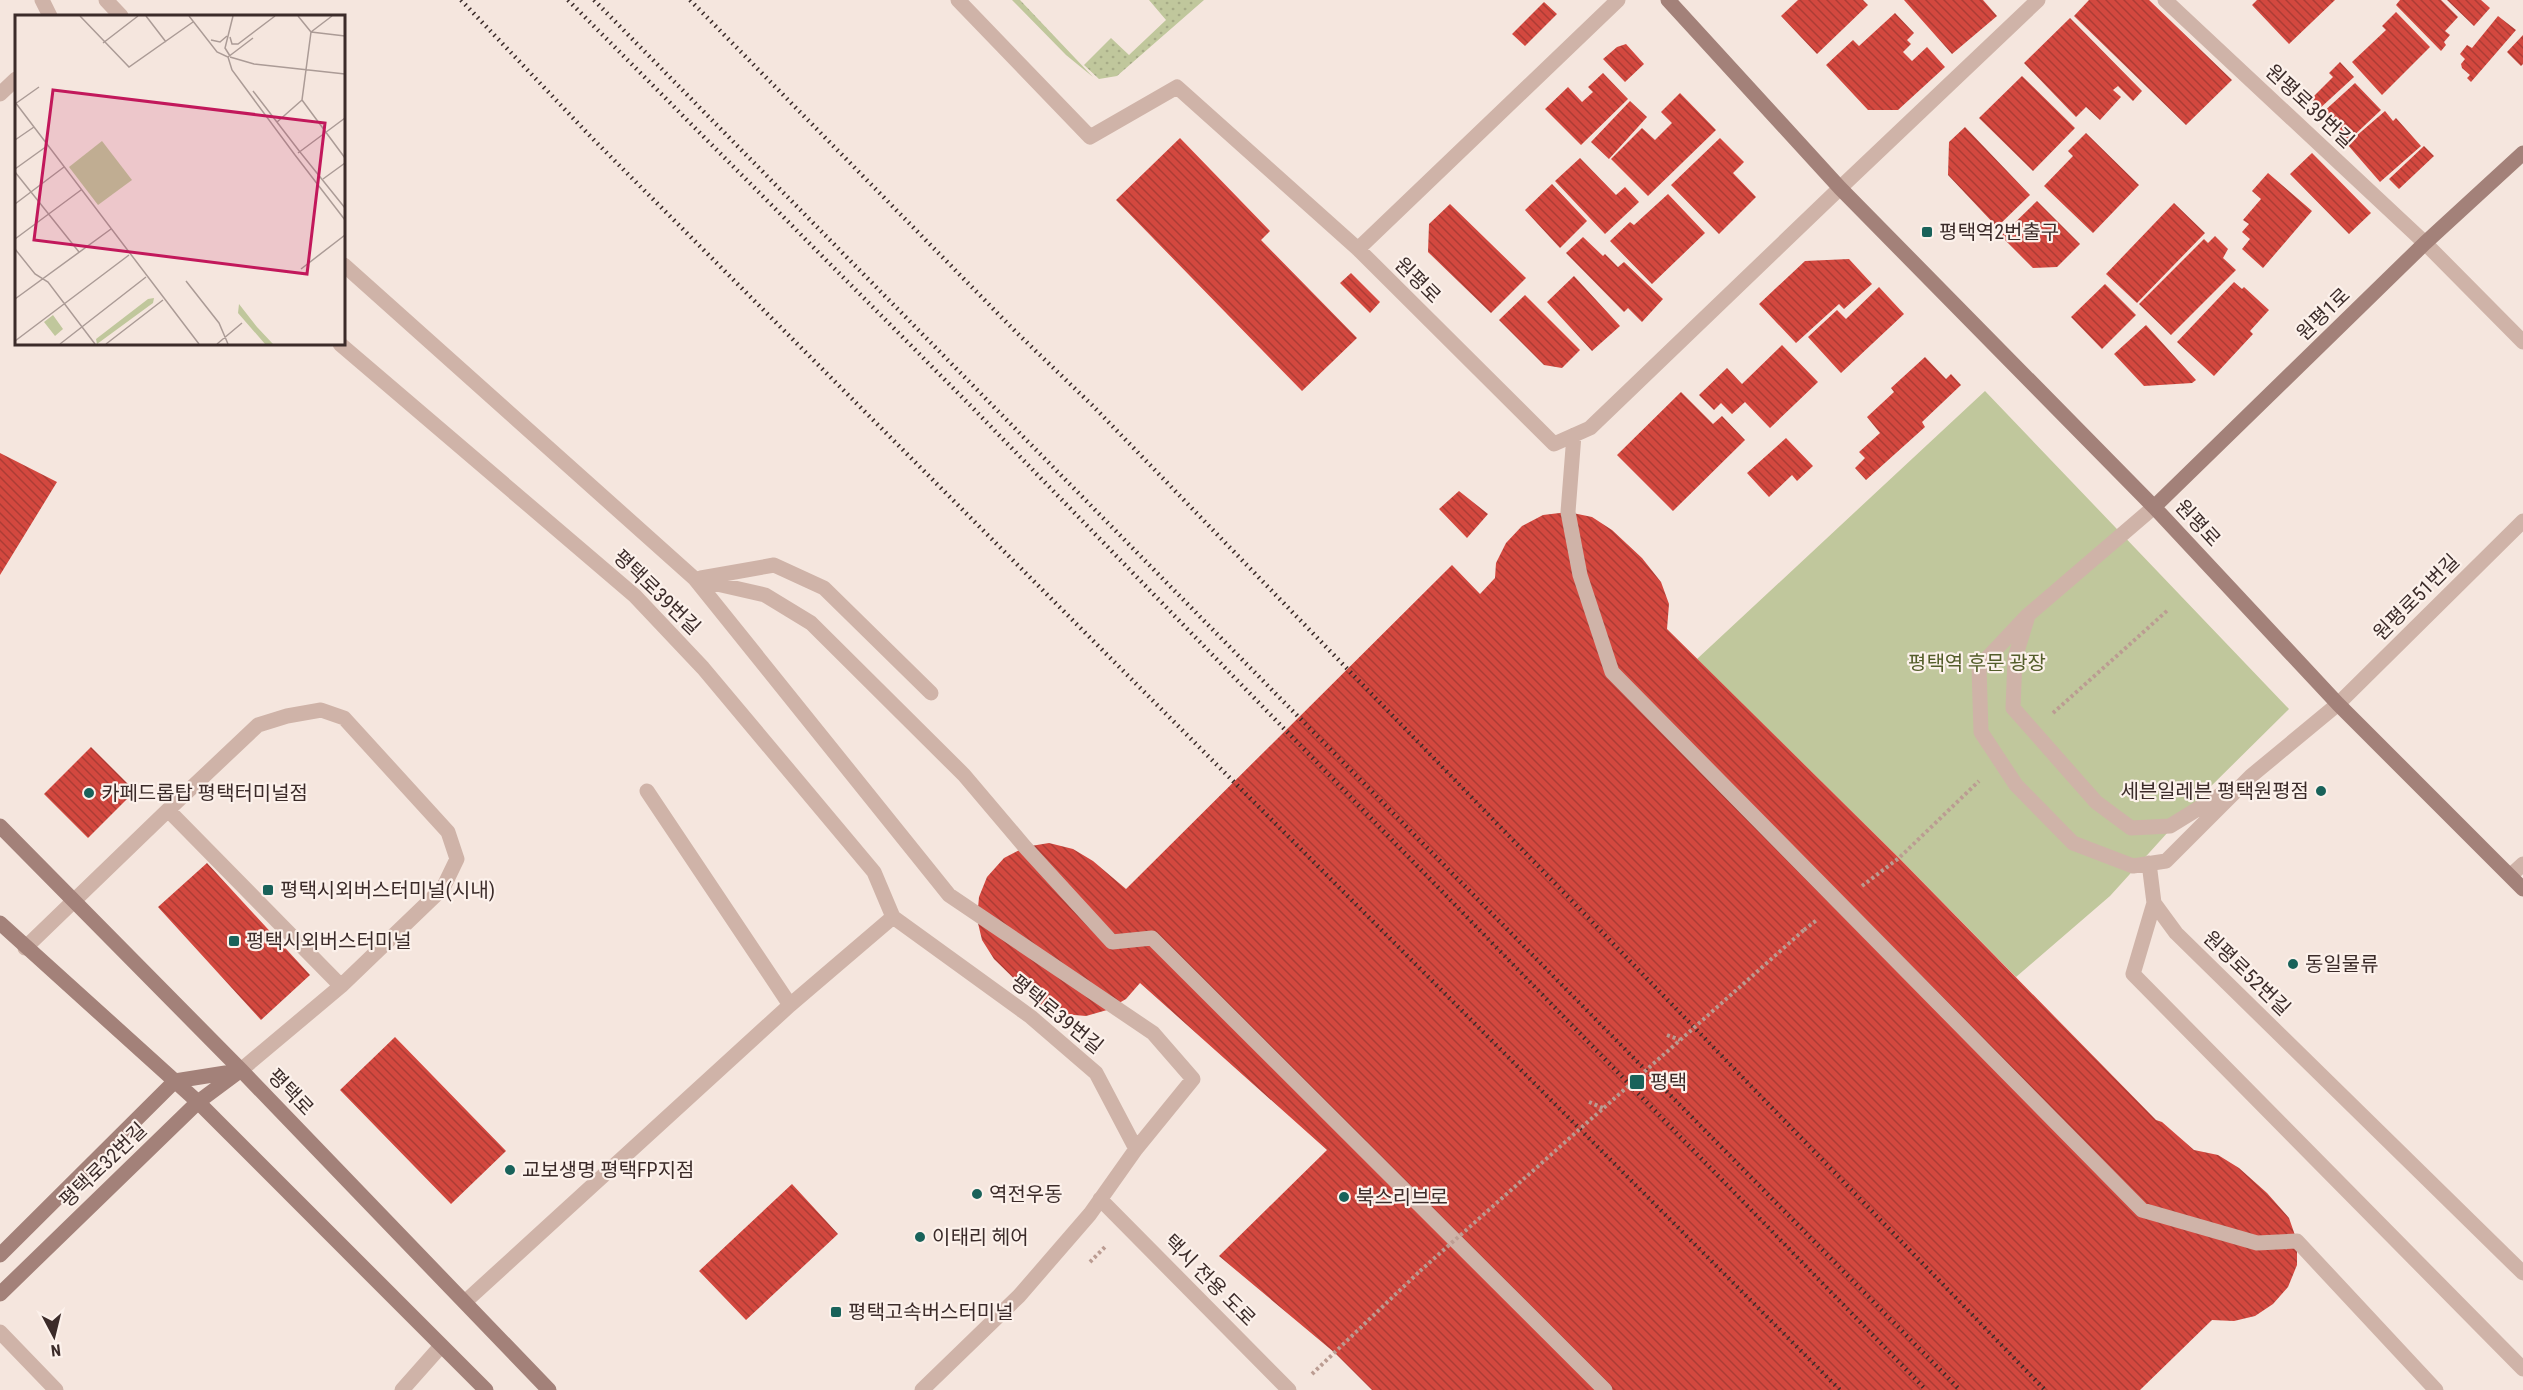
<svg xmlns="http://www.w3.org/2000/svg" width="2523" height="1390" viewBox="0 0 2523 1390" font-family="'Roboto Condensed','Noto Sans KR',sans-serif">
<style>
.grass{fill:url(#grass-dots)}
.green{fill:#c0c79c}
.building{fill:url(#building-back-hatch)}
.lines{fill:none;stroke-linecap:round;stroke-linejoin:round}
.path{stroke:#bb9c92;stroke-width:4;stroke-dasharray:3 3;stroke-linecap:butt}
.lane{stroke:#cfb3a8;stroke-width:15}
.street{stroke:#cfb3a8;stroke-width:15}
.secondary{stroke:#a38179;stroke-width:15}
.rail{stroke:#3b2b29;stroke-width:4.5;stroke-dasharray:1.5 4.5;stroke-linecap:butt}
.path-bridge{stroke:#bb9c92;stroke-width:4;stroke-dasharray:3 3;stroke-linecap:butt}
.poi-dot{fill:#19625a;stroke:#fcf1eb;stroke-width:2}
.labels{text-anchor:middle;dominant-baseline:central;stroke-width:4.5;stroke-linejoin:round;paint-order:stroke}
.street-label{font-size:20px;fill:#3b2b29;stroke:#fcf1eb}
.poi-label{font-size:20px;fill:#3b2b29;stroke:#fcf1eb;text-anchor:start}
.park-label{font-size:20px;fill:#535d2a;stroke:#fcf1eb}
.inset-road{fill:none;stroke:#ab9b96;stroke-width:1.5}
.view{fill:#c2185b;fill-opacity:0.15;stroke:#c2185b;stroke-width:3}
.inset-edge{fill:none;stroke:#3b2b29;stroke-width:3}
</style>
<defs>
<pattern id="grass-dots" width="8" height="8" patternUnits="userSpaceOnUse" patternTransform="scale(1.5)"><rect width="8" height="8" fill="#c0c79c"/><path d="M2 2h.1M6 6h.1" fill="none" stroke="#a6ab86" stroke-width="1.8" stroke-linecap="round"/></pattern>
<pattern id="building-back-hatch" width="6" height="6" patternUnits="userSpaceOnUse" patternTransform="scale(1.5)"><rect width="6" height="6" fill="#d3483f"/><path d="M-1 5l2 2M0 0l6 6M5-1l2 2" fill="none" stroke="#ac3c35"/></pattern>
</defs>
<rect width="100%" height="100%" fill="#f5e6de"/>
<!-- grass -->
<path class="grass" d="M 1012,0 L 1020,0 L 1093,77 L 1066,55 Z
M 1149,0 L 1204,0 L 1117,76 L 1099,79 L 1084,65 L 1111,38 L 1129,55 L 1166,20 Z"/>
<!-- green -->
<path class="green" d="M 1985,391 L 2289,709 L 2198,799 L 2110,896 L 2016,977 L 1899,858 L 1697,659 Z"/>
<!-- building -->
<path class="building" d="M 1798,0 L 1863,0 L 1868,5 L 1817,54 L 1781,16 Z
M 1904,0 L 1983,0 L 1997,16 L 1952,54 Z
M 2089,0 L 2149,0 L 2232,80 L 2186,125 L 2074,16 Z
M 2257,0 L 2335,0 L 2289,44 L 2252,5 Z
M 2400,0 L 2441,0 L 2458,17 L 2445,31 L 2450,35 L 2444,42 L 2446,45 L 2441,51 L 2396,5 Z
M 2447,0 L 2481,0 L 2490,8 L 2474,26 Z
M 1544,2 L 1557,14 L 1525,46 L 1512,34 Z
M 2396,12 L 2430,47 L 2382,95 L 2352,62 L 2386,30 L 2382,26 Z
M 1895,13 L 1914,33 L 1907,40 L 1911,44 L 1903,52 L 1912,61 L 1927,47 L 1945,67 L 1898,110 L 1868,110 L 1826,65 L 1853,40 L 1859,46 Z
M 2498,16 L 2516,30 L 2471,82 L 2467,78 L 2470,75 L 2462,68 L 2461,64 L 2465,59 L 2460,54 L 2467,45 L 2472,48 Z
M 2070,18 L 2142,91 L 2133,101 L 2118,86 L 2113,90 L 2121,97 L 2100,120 L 2086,107 L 2076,117 L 2024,63 Z
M 2523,35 L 2523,64 L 2521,66 L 2507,52 Z
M 1626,44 L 1644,64 L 1625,82 L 1603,59 L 1617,47 Z
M 2340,62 L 2354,77 L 2318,110 L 2309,101 L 2333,77 L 2329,73 Z
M 1603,73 L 1628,99 L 1581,145 L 1545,109 L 1568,87 L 1582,102 L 1593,92 L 1588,87 Z
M 2022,76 L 2075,128 L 2033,171 L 1979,118 Z
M 2355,83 L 2381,110 L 2347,142 L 2321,114 Z
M 1680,93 L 1716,130 L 1648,196 L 1611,159 L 1642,128 L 1655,140 L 1672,123 L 1661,112 Z
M 1630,101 L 1647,117 L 1609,159 L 1591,142 Z
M 2385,111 L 2393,121 L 2396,118 L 2421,146 L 2380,182 L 2347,144 Z
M 1965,127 L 2030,195 L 1997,227 L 1948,175 L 1949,142 Z
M 2086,133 L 2139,185 L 2093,233 L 2044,186 L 2073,156 L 2068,151 Z
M 1180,138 L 1270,231 L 1261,240 L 1357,338 L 1302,391 L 1116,200 Z
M 1720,138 L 1744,162 L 1733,173 L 1756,197 L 1719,234 L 1671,185 Z
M 2424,146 L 2434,156 L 2399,189 L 2389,179 Z
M 2312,153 L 2371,213 L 2349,234 L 2290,174 Z
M 1580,158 L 1616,195 L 1625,187 L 1639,202 L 1605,234 L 1555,181 Z
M 2268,173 L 2312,211 L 2263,268 L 2242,249 L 2250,239 L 2242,232 L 2249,224 L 2243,220 L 2261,199 L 2252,191 Z
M 1552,184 L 1587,221 L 1560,248 L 1525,210 Z
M 1668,194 L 1705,233 L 1652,284 L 1610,241 L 1630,222 L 1634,225 Z
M 2037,201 L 2080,244 L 2057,267 L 2033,268 L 2001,236 Z
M 2174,203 L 2205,233 L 2137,303 L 2106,274 Z
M 1450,204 L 1526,278 L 1491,313 L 1428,252 L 1429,224 Z
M 2215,236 L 2228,249 L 2223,258 L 2236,270 L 2171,335 L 2139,304 L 2204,239 L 2208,243 Z
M 1583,237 L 1603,256 L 1605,254 L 1618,267 L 1624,262 L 1663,299 L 1642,322 L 1628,308 L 1624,312 L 1566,253 Z
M 1849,259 L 1872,284 L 1844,309 L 1839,304 L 1796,343 L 1759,304 L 1805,261 Z
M 1351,273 L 1380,302 L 1370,313 L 1340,283 Z
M 1574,276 L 1620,326 L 1592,351 L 1547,302 Z
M 2234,282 L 2242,289 L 2244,287 L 2269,310 L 2250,331 L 2253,334 L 2214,376 L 2177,342 Z
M 2105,284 L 2136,315 L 2102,349 L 2071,317 Z
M 1879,287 L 1904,314 L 1841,373 L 1808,337 L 1837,310 L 1846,319 Z
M 1525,295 L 1580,350 L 1562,368 L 1544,365 L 1499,320 Z
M 2146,325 L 2196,380 L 2192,383 L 2144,386 L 2114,354 Z
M 1782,345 L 1818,382 L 1770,428 L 1745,402 L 1732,414 L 1721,403 L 1714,410 L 1699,395 L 1727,368 L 1742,384 Z
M 1925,357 L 1946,379 L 1951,374 L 1961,385 L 1922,422 L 1925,427 L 1866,480 L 1855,468 L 1865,458 L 1859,452 L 1880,433 L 1867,417 L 1894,392 L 1891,388 Z
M 1681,392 L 1713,424 L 1722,416 L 1745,440 L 1673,511 L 1617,455 Z
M 1786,438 L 1813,466 L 1797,481 L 1792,475 L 1769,497 L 1747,473 Z
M 0,453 L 57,482 L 0,575 Z
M 1459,491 L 1488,514 L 1467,538 L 1439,509 Z
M 1568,512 L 1592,517 L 1612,530 L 1642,558 L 1661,582 L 1669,604 L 1667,629 L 1899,858 L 2156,1120 L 2162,1122 L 2194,1150 L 2218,1155 L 2239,1168 L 2267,1193 L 2289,1218 L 2297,1241 L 2297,1265 L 2288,1287 L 2273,1304 L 2255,1316 L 2234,1321 L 2212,1320 L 2140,1390 L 1372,1390 L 1335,1353 L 1219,1256 L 1327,1150 L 1140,983 L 1126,999 L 1107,1010 L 1086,1016 L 1063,1014 L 1041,1005 L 994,959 L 982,940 L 977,919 L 979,897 L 987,877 L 1004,858 L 1025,847 L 1049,843 L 1073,849 L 1093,861 L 1126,889 L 1452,565 L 1480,594 L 1495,578 L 1496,563 L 1506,543 L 1522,526 L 1543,515 Z
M 91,747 L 135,791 L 88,838 L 44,794 Z
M 207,863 L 310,975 L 261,1020 L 158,907 Z
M 395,1037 L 506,1151 L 451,1204 L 340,1090 Z
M 792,1184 L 838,1234 L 746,1320 L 699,1271 Z"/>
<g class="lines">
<!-- path -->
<path class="path" d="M 2053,713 L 2169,609
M 1862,886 L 1899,858 L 1979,781
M 1804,930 L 1818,919
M 1667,1035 L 1680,1040
M 1589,1102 L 1603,1108
M 1090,1262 L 1106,1246
M 1312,1374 L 1420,1271"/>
<!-- lane -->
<path class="lane" d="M 42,0 L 50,16
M 106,0 L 121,16
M 958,0 L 1090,137 L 1177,87 L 1358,249 L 1554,444 L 1590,428 L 1840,188
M 1358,249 L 1618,0
M 344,265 L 695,579 L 949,895 L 1153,1033 L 1193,1079 L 1136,1149
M 340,344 L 635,596 L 703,668 L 874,872 L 893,917 L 790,1005 L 466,1301
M 1574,435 L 1568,512 L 1580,575 L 1612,672 L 2142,1210 L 2257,1243 L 2297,1241 L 2436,1390
M 2154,507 L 2027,616 L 1979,667 L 1981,732 L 2016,785 L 2073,843 L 2133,866 L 2166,861 L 2251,776 L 2338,704
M 701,578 L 774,565 L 824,588 L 931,693
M 695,579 L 765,595 L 811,623 L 964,775 L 1025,847 L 1112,942 L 1152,938 L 1605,1390
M 2027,619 L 2015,658 L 2013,708 L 2096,802 L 2131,828 L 2170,826 L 2230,789
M 647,791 L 790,1005
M 168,810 L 258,725 L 287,716 L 321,710 L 344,718 L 448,832 L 457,859 L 443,888 L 341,986
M 2149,863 L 2154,903 L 2176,933 L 2523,1273
M 2154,903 L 2133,974 L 2523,1369
M 893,917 L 1031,1017 L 1096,1073 L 1136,1149 L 1090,1214 L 1019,1296 L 922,1390
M 25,948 L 168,810 L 341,986 L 241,1070
M 1100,1199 L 1289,1390"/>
<!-- street -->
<path class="street" d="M 2165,0 L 2425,243 L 2523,342
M 0,94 L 16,79
M 1840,188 L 2038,0
M 2338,704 L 2523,521
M 2511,875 L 2523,864
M 0,1332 L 56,1390
M 402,1390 L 441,1346"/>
<!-- secondary -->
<path class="secondary" d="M 1668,0 L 1840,188 L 2154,507 L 2338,704 L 2523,889
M 2154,507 L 2425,243 L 2523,153
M 0,826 L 241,1070 L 549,1390
M 0,923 L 198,1102 L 486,1390
M 0,1255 L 175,1081 L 238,1071
M 0,1294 L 198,1102 L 241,1070"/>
<!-- rail -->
<path class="rail" d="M 461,0 L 592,138 L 1840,1390
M 568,0 L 965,400 L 1926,1390
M 594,0 L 1960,1390
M 690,0 L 1016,332 L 1092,405 L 2045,1390"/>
<!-- path-bridge -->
<path class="path-bridge" d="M 1420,1271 L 1804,930"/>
</g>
<!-- markers -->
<g class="poi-dot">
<rect x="1921" y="226" width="12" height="12" rx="3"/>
<circle cx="2321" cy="791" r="6"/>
<circle cx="89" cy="793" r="6"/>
<rect x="262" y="884" width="12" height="12" rx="3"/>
<rect x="228" y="935" width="12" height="12" rx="3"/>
<circle cx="2293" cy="964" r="6"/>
<rect x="1629" y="1074" width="16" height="16" rx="3"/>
<circle cx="510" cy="1170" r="6"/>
<circle cx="977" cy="1194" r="6"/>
<circle cx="1344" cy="1197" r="6"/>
<circle cx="920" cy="1237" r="6"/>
<rect x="830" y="1306" width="12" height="12" rx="3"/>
</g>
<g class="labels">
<!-- street labels -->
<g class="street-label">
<text transform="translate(2310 106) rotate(43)">원평로39번길</text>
<text transform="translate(1418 280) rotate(45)">원평로</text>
<text transform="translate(2323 314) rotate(-44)">원평1로</text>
<text transform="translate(2198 523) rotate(47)">원평로</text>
<text transform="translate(657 592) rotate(44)">평택로39번길</text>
<text transform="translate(2416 597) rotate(-45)">원평로51번길</text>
<text transform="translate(2247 973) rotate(44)">원평로52번길</text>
<text transform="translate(1057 1014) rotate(39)">평택로39번길</text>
<text transform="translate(291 1092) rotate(46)">평택로</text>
<text transform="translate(103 1165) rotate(-44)">평택로32번길</text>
<text transform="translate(1210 1280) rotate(45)">택시 전용 도로</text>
</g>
<!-- poi labels -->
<g class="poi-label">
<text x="1939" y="232">평택역2번출구</text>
<text x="2309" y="791" text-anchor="end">세븐일레븐 평택원평점</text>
<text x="101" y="793">카페드롭탑 평택터미널점</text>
<text x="280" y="890">평택시외버스터미널(시내)</text>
<text x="246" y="941">평택시외버스터미널</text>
<text x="2305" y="964">동일물류</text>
<text x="1650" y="1082">평택</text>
<text x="522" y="1170">교보생명 평택FP지점</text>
<text x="989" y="1194">역전우동</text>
<text x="1356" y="1197">북스리브로</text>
<text x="932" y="1237">이태리 헤어</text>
<text x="848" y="1312">평택고속버스터미널</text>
</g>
<!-- park labels -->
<g class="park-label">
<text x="1977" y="663">평택역 후문 광장</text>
</g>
</g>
<!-- overview -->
<g transform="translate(15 15)">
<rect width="330" height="330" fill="#f5e6de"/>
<path d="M 139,283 L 138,288 L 82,329 L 81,324 L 133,284 ZM 224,289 L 242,312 L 258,329 L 250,329 L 223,298 ZM 38,300 L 48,314 L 40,321 L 29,307 Z" fill="#c0c79c"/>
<path d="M 87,126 L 117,165 L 83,190 L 54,152 Z" fill="#c0c79c"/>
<path class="inset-road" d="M 65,1 L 114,52 L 178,7M 131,1 L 151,27M 174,1 L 202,37 L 213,42 L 217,55 L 280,140M 283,1 L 296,17 L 287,85 L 330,143M 296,17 L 330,21M 296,17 L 317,1M 215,22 L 217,29 L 223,29 L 260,1M 196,25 L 205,27 L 212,21M 88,28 L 123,1M 215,41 L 210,33 L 218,1M 213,42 L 238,23M 215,42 L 239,49 L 330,59M 238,76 L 285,137M 0,87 L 184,329M 0,89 L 24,72M 262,107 L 287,85M 0,125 L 19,112M 285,137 L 330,193M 283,138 L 330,103M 280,140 L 330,205M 0,154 L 32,131M 0,157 L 64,237M 308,164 L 330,148M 0,189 L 49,152M 0,224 L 66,175M 0,234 L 20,259 L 33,267 L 80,329M 286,254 L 330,220M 171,266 L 204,308 L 213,329M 0,284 L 96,214M 0,326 L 114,240M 45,329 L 131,262M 91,329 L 148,285M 202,329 L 227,308"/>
<path class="view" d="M 38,75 L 310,108 L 292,259 L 19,225 Z"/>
<rect width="330" height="330" class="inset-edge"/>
</g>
<!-- north arrow -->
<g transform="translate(54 1336) rotate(173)" stroke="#fcf1eb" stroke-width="4.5" paint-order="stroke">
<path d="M0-4.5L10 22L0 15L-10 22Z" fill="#3b2b29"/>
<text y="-9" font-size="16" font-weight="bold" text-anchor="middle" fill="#3b2b29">N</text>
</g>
</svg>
